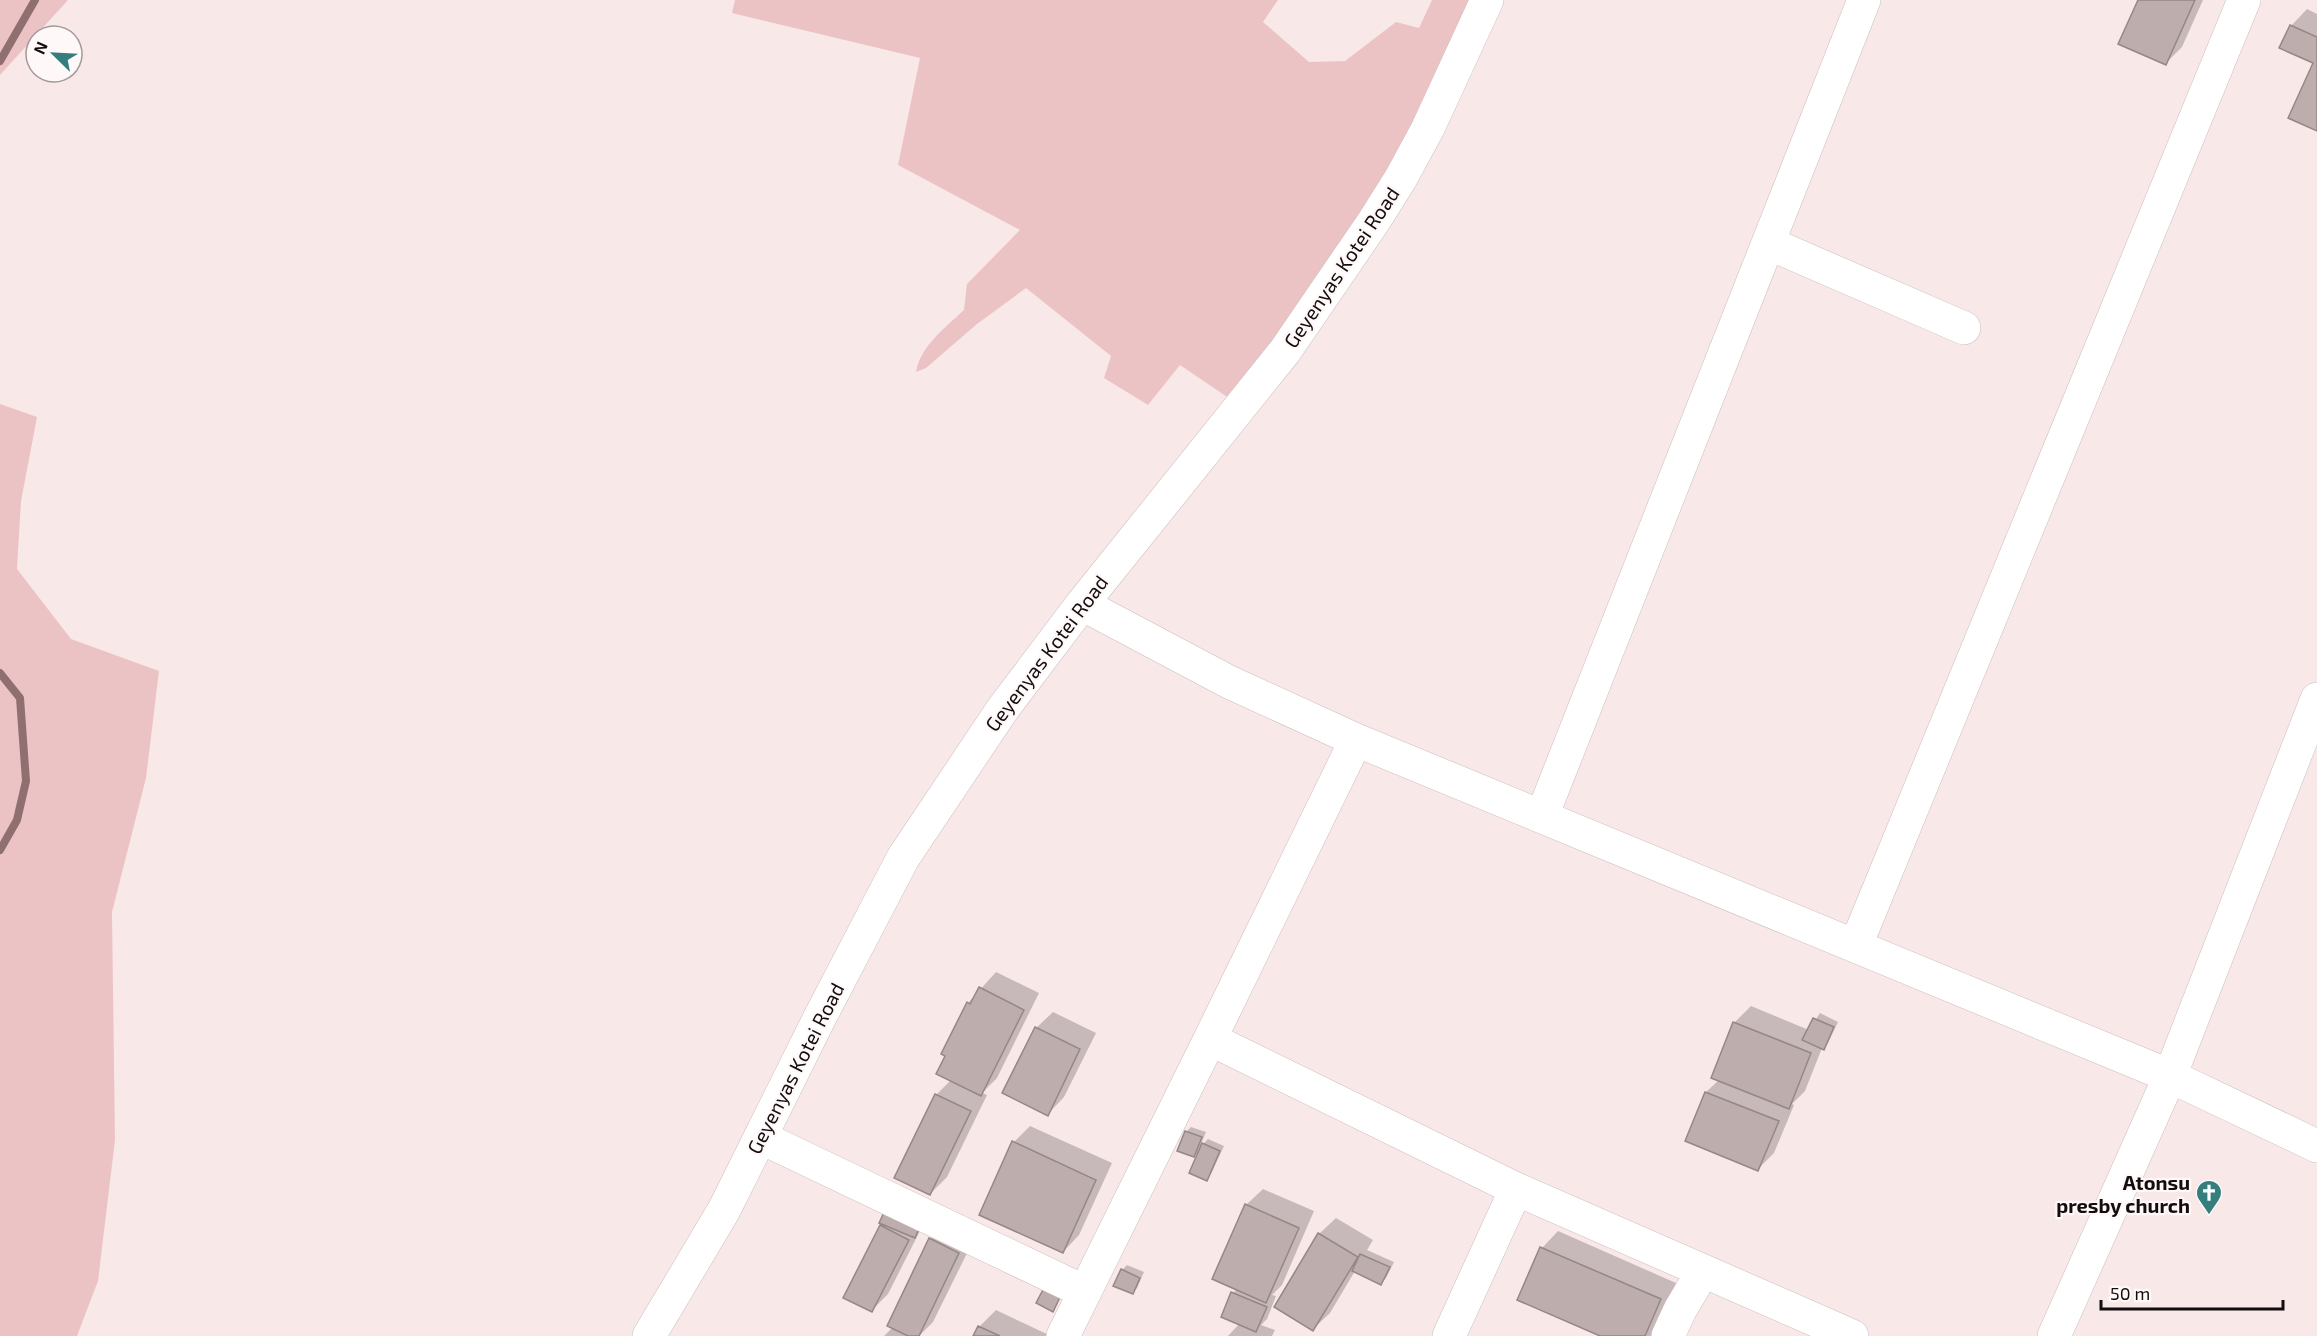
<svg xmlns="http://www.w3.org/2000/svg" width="2317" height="1336" viewBox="0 0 2317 1336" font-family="'Exo 2',sans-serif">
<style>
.green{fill:#ecc3c5}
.shadow{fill:#0003}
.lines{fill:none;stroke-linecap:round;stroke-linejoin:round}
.stream{stroke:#906f71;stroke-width:8}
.building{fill:#bdadad;stroke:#968787;stroke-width:1.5}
.minor-casing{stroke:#cdbdbe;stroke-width:34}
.minor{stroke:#fff;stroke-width:33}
.labels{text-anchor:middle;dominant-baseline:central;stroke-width:4.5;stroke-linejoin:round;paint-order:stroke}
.street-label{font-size:20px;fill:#130d0e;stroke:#fff8f8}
.poi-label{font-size:20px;font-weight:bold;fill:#130d0e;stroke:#fff8f8;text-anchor:end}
</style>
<rect width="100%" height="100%" fill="#f9e8e8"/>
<!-- green -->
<path class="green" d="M 0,0 L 68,0 L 0,75 Z
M 735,0 L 1278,0 L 1263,22 L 1309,62 L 1345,61 L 1396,22 L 1419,28 L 1432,0 L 1476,0 L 1380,191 L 1233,401 L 1180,365 L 1148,405 L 1104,378 L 1111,356 L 1026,288 L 977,324 L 926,368 L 916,372 C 921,345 945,328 964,310 L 967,284 L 1020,230 L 898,165 L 920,58 L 732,13 Z
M 0,404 L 37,417 L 21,501 L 17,569 L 71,639 L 159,671 L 146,778 L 112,912 L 115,1140 L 98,1281 L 77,1336 L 0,1336 Z"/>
<!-- shadow -->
<path class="shadow" d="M 2140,0 L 2203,0 L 2182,47 L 2165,64 Z
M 2307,9 L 2317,14 L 2317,130 L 2315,63 L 2291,26 Z
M 996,972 L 1039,993 L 997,1078 L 982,1093 L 987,1095 L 947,1177 L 930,1194 L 936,1095 L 951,1080 L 968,1003 Z
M 1751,1006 L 1809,1030 L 1820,1013 L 1838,1022 L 1828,1043 L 1822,1048 L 1805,1091 L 1792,1104 L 1794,1105 L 1774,1153 L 1758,1169 L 1706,1092 L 1719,1080 L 1734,1023 Z
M 1053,1012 L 1096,1033 L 1064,1097 L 1048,1114 L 1036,1028 Z
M 1030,1126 L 1112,1163 L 1079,1235 L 1063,1252 L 1014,1142 Z
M 1191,1127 L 1206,1132 L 1200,1147 L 1208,1139 L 1224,1146 L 1211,1174 L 1206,1179 L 1201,1149 L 1194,1156 L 1186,1132 Z
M 1263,1189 L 1314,1211 L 1282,1285 L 1272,1295 L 1276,1296 L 1267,1319 L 1261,1325 L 1275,1330 L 1272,1336 L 1228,1336 L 1240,1323 L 1233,1293 L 1237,1289 L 1246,1205 Z
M 1336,1218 L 1373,1240 L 1367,1250 L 1394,1262 L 1386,1278 L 1381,1283 L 1355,1271 L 1330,1313 L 1313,1329 L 1319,1234 Z
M 884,1223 L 924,1223 L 888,1294 L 871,1311 L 881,1226 Z
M 947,1223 L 975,1237 L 933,1322 L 919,1336 L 884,1336 L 893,1327 L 930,1239 Z
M 1558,1231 L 1676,1283 L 1652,1336 L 1604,1336 L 1519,1299 L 1542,1248 Z
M 1127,1265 L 1144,1272 L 1137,1288 L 1132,1293 L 1122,1270 Z
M 996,1310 L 1051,1336 L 975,1336 L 979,1327 Z"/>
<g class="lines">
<!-- stream -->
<path class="stream" d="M 0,61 L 35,0
M 0,673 L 20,698 L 26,781 L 17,820 L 0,850"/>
</g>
<!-- building -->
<path class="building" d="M 2138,0 L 2195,0 L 2166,65 L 2118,44 Z
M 2290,25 L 2317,37 L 2317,131 L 2288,118 L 2313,63 L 2279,48 Z
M 979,987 L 1024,1010 L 981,1096 L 936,1074 L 945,1056 L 941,1054 L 967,1002 L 970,1004 Z
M 1813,1018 L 1834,1027 L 1824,1050 L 1802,1040 Z
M 1733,1022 L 1811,1053 L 1789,1109 L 1711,1078 Z
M 1035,1027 L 1080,1049 L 1048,1116 L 1002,1093 Z
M 1705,1092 L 1779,1121 L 1758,1171 L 1685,1141 Z
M 935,1094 L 971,1111 L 930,1195 L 894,1178 Z
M 1185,1131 L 1202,1137 L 1194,1157 L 1177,1151 Z
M 1012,1141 L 1096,1180 L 1063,1253 L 979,1215 Z
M 1202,1143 L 1220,1151 L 1207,1181 L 1189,1173 Z
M 1245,1204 L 1299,1228 L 1266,1303 L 1212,1279 Z
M 886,1208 L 921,1224 L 915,1238 L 879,1223 Z
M 880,1225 L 909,1240 L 872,1312 L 843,1298 Z
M 1318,1233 L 1358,1257 L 1313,1331 L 1274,1307 Z
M 929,1238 L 959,1253 L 919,1336 L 908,1336 L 887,1326 Z
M 1540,1247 L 1661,1299 L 1645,1336 L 1600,1336 L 1517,1300 Z
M 1360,1254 L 1390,1267 L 1381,1285 L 1352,1271 Z
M 1121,1269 L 1140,1278 L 1133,1294 L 1113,1286 Z
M 1045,1286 L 1061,1295 L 1053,1312 L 1036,1303 Z
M 1231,1292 L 1267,1307 L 1256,1332 L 1221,1317 Z
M 978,1326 L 1000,1336 L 973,1336 Z"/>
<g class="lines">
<defs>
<path id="minor" d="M 1768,243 L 1964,328
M 1082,604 L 1229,682 L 1356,740 L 2170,1076 L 2317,1146
M 1356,740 L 1210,1039 L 1516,1189 L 1852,1336
M 1542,816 L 1864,0
M 1856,945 L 2244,0
M 760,1137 L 1085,1292
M 649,1336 L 724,1210 L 820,1017 L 903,858 L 1002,710 L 1082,604 L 1285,351 L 1374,221 L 1401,178 L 1428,128 L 1487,0
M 1063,1336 L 1210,1039
M 1449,1336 L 1516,1189
M 1668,1336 L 1680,1310 L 1703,1271
M 2054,1336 L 2170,1076 L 2317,699"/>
</defs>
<!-- minor casing -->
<use href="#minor" class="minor-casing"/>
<!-- minor -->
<use href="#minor" class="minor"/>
</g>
<!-- icons -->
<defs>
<symbol id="church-pin" viewBox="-11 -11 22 30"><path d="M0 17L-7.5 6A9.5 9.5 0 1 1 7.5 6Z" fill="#357e7e" stroke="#fff8f8"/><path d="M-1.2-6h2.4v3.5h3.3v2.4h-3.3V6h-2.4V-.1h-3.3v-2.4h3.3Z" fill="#fff"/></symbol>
</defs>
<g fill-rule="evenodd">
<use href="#church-pin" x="2194" y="1178" width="30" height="40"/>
</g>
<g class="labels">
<!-- street labels -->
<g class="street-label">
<text transform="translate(1341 267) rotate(-56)">Geyenyas Kotei Road</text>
<text transform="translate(1046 653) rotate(-53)">Geyenyas Kotei Road</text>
<text transform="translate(795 1068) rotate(-63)">Geyenyas Kotei Road</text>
</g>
<!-- poi labels -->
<g class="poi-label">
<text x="2190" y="1182">Atonsu<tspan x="2190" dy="23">presby church</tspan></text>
</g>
</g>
<!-- north arrow -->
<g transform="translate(54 54) rotate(294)"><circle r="28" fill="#fff8f8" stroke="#a19a9a" stroke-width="1.5"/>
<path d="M0-4.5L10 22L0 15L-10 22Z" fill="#357e7e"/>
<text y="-9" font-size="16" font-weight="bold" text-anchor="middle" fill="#130d0e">N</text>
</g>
<!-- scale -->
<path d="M2101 1300v9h182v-9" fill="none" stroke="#130d0e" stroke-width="3"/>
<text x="2110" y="1300" font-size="18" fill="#130d0e" stroke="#fff8f8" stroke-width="4.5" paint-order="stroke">50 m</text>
</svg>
